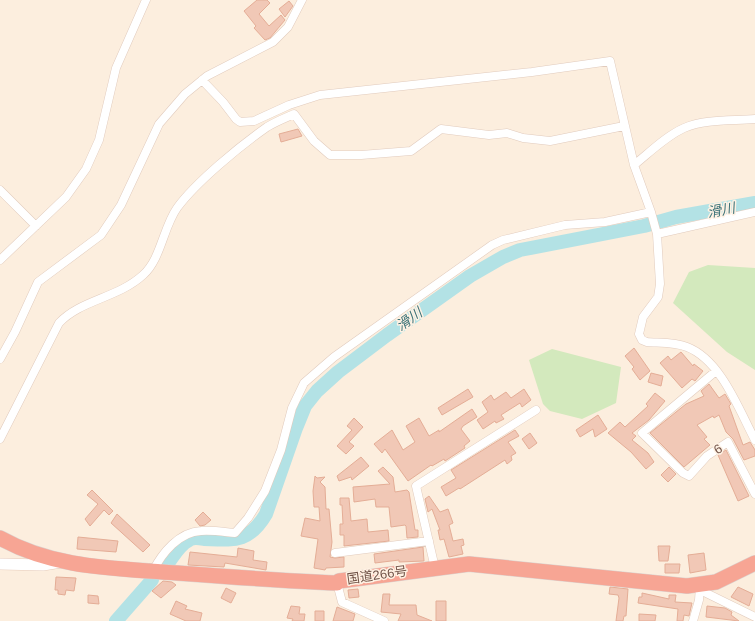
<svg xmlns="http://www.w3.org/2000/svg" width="755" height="621" viewBox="0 0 755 621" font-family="Arial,'Noto Sans JP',sans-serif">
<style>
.green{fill:#d3e9bd}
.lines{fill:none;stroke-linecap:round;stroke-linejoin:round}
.river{stroke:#b3e2e5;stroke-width:14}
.building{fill:#f1c8b6;stroke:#e4ad96}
.street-casing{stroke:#e1cbbd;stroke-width:9}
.secondary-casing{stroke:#e6cbba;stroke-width:12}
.highway-casing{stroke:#dad2cf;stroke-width:16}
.street{stroke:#fff;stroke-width:8}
.secondary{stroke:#fff;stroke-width:11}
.highway{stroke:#f7a594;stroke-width:15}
.labels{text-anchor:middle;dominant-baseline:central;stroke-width:3;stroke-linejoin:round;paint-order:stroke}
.street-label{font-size:13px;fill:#715247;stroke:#fff2e4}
.water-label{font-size:14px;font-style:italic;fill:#3b7278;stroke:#fff2e4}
</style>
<rect width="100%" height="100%" fill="#fceede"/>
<!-- green -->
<path class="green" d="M 708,265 L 755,268 L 755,370 L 727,352 L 673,303 L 689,272 Z
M 552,349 L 621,367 L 616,403 L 582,419 L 550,411 L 543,404 L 529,360 Z"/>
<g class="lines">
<!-- river -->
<path class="river" d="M 168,563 C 174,555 180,544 189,540 C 193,537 199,538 204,539 C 234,540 249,543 266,514 L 296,428 L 305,406 L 317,391 L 338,372 L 387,335 L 470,276 L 503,257 L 520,250 L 644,226 L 676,217 L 755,203
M 116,621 L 152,580"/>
</g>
<!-- building -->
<path class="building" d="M 257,0 L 267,0 L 270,3 L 259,14 L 269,26 L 281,15 L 285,20 L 270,38 L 265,40 L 254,28 L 256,26 L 244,11 Z
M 289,1 L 293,6 L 285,17 L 279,9 Z
M 298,129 L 302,136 L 281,142 L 279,134 Z
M 634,348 L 650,371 L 640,380 L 632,369 L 634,367 L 625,356 Z
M 681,352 L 693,366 L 694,364 L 703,371 L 695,381 L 692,379 L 682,388 L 660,363 L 668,356 L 671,360 Z
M 651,373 L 663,376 L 661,386 L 648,382 Z
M 709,384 L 719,398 L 725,394 L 731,404 L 729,406 L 743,445 L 750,442 L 755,450 L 755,456 L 744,460 L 733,439 L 726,432 L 719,415 L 714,418 L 713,416 L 697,425 L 707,437 L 704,439 L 710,445 L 684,467 L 650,433 L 686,404 L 704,396 L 701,391 Z
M 468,389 L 473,397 L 442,415 L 438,408 Z
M 524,389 L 531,400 L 522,407 L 520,403 L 501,415 L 504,419 L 496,423 L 495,421 L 483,429 L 477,420 L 488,412 L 482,402 L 491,395 L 494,400 L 506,392 L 511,398 Z
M 655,393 L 665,401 L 649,420 L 632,433 L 636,436 L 632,440 L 648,453 L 654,462 L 646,469 L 631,452 L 608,433 L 620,422 L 625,427 L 648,406 L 646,404 Z
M 472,409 L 477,417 L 463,426 L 461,429 L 470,441 L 464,446 L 465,448 L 445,461 L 444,459 L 432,466 L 431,465 L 408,481 L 385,449 L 382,453 L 374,444 L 392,430 L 403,450 L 415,442 L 406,426 L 419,418 L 429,436 L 439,430 L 439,432 Z
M 598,415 L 607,429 L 595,437 L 593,429 L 580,437 L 576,430 Z
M 354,418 L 363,427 L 349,442 L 354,446 L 346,454 L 337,446 L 352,430 L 347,426 Z
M 515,430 L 519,436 L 508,442 L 516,453 L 511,456 L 512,460 L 507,464 L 505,460 L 460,489 L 459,488 L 446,496 L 441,487 L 456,478 L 451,470 Z
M 530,433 L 537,443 L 529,449 L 522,439 Z
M 726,450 L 749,496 L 738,501 L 718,455 Z
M 361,457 L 369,466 L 352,480 L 351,477 L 339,481 L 337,476 Z
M 383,467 L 393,477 L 395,492 L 407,490 L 409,492 L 415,530 L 418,530 L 418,537 L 407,538 L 406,526 L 405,525 L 391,527 L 389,507 L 376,507 L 375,499 L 354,502 L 353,487 L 390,484 L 378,471 Z
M 669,467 L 676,474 L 668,482 L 661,475 Z
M 315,476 L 317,478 L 325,477 L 320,482 L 325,487 L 326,509 L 329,509 L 332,542 L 330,557 L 335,558 L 344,557 L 344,567 L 326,568 L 325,570 L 314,568 L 318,539 L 301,536 L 305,518 L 320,521 L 319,507 L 314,507 L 313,491 Z
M 92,490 L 113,511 L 109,515 L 104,510 L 90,526 L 85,519 L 98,504 L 87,495 Z
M 429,496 L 440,512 L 448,509 L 453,523 L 449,525 L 453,541 L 463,539 L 464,545 L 461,546 L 463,554 L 449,557 L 444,539 L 440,540 L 438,530 L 440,530 L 432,509 L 428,512 L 425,499 Z
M 340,498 L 349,498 L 351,521 L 367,519 L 368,532 L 388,530 L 389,541 L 344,546 L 344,535 L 340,535 L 340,524 L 343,524 L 342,505 L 340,505 Z
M 203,512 L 211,520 L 205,525 L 200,526 L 195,520 Z
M 117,514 L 150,545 L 143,552 L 111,523 Z
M 78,537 L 118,541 L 116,552 L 77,549 Z
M 658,546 L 670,546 L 668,561 L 659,561 Z
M 423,547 L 424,561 L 399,562 L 399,560 L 375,563 L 374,554 Z
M 238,548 L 254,551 L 253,560 L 267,562 L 266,570 L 225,563 L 224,567 L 188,565 L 190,552 L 237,557 Z
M 704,553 L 706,570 L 690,573 L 688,555 Z
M 665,564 L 680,564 L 679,573 L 665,573 Z
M 56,577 L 76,578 L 74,591 L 66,590 L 65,595 L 58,594 L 58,590 L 55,590 Z
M 163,581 L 172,582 L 176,585 L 161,598 L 152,591 Z
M 610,587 L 628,589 L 626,616 L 624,616 L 623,621 L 616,621 L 619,598 L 618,595 L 609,594 Z
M 738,587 L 753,594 L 749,606 L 731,597 Z
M 226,588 L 236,593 L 231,603 L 221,598 Z
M 358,589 L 359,597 L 349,598 L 348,590 Z
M 642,593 L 669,599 L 669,595 L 676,595 L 675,602 L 692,603 L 689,616 L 684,615 L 683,621 L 677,621 L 678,609 L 638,603 L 639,597 L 642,597 Z
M 383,594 L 390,594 L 389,605 L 416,605 L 417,615 L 432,621 L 398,621 L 401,614 L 381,612 Z
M 88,595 L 98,596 L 99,604 L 88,603 Z
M 176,601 L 187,606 L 185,609 L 202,613 L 200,621 L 186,621 L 170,614 Z
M 436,601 L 446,601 L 446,621 L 436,621 Z
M 291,606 L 300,607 L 299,614 L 305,614 L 304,621 L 292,621 L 293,619 L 287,618 Z
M 707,606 L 725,608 L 732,612 L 731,615 L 739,621 L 706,617 Z
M 337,607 L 355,614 L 353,621 L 333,621 Z
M 315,611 L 324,611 L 324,621 L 315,621 Z
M 639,614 L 656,615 L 655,621 L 639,621 Z"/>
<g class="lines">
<defs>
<path id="street" d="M 202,80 L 223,102 L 236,119 L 240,122 L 254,121 L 289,105 L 320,95 L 532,72 L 610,61 L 634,165 L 651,212 L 657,234 L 660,284 L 658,297 L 643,317 L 639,334 L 642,340 L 647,342 C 659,343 675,342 687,347 C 721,360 739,410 755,440
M 634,165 C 649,153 666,136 684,128 C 705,119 732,121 755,119
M 0,190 L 36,226
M 657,234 L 755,212
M 0,260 L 66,197 L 86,169 L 99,140 L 116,68 L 146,0
M 0,359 L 15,332 L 38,282 L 101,235 L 121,205 L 159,124 L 185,94 L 207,76 L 273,42 L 288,27 L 302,0
M 716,371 L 642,433 L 683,473 L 689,476 L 707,456 L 728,442 L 755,494
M 0,439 L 59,323 C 80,300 118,298 143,275 C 161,259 163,228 177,208 C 196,182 240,146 267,127 C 275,122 285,118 294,114 L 314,141 L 330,155 L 361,155 L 411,151 L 441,129 L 489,135 L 507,133 L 523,138 L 550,141 L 624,126
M 335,553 L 429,541
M 435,568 L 416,486 L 536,410
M 153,571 C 162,553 179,532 201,531 C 212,530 224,532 235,533 L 248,518 L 265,491 L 281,450 L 292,408 L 304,383 L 334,357 L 492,245 L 503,240 L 565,225 L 605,222 L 651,212
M 337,583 L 342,602 L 384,621
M 700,590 L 755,617
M 693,621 L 699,600 L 700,586"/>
<path id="secondary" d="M 0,564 L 43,565 L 61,562"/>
<path id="highway" d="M 0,538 C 55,569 116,568 177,573 C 230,577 283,581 337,583 L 339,581 L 469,564 L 687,586 L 716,582 L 755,563"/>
</defs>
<!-- street casing -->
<use href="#street" class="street-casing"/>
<!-- secondary casing -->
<use href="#secondary" class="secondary-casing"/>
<!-- highway casing -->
<use href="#highway" class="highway-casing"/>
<!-- street -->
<use href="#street" class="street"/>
<!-- secondary -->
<use href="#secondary" class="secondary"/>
<!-- highway -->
<use href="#highway" class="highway"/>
</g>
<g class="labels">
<!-- street labels -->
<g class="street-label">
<text transform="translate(718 449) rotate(-32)">6</text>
<text transform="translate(377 575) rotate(-8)">国道266号</text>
</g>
<!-- water labels -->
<g class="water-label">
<text transform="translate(721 210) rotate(-11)">滑川</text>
<text transform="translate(409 319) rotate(-35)">滑川</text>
</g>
</g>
</svg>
